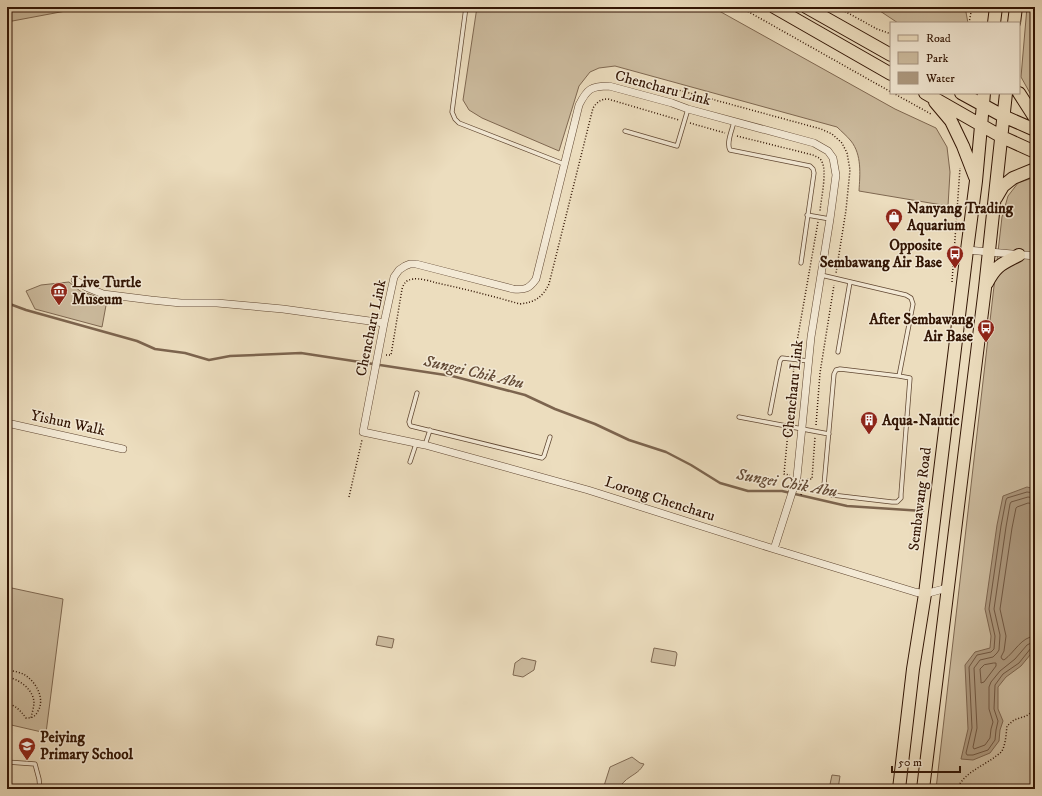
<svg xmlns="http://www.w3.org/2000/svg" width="1042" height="796" viewBox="0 0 1042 796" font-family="'IM FELL DW Pica',serif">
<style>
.green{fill:#ccbb9e;stroke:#7f6851}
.water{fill:#ad997f;stroke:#7c644e}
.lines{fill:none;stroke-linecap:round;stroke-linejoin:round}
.shore{stroke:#705742;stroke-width:1}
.stream{stroke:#7c644e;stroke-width:2.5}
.service-casing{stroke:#604732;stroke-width:5}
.minor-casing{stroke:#604732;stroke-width:8}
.primary-casing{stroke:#321504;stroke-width:14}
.path{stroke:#321504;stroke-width:1.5;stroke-dasharray:1 2;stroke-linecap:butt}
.service{stroke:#f3e9d5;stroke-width:3.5}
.minor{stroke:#f3e9d5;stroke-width:7}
.primary{stroke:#ecddbe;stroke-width:12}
.labels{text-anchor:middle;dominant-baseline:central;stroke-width:3;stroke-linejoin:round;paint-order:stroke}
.street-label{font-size:15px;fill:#321504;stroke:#f3e9d5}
.poi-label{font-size:15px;font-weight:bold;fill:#321504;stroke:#f3e9d5;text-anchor:start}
.water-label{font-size:16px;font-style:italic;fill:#634a35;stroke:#f3e9d5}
</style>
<rect width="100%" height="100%" fill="#ecddbe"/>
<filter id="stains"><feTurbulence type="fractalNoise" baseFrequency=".005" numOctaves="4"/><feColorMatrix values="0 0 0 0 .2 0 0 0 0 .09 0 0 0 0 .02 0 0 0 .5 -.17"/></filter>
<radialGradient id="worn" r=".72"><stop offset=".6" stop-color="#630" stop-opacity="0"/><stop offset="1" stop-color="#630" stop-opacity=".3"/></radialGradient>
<!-- green -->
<path class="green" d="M 7,7 L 87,7 L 7,22 Z
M 477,7 L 712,7 L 895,109 L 936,128 L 947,147 L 950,172 L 948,206 L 859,191 C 860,174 862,155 851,141 C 847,136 841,131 837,127 L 615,66 L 599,68 L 590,72 L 579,86 L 559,151 L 482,118 L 469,110 L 463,100 Z
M 874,7 L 965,7 L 968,23 L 898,23 Z
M 1027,7 L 1035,7 L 1035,102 L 1021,77 Z
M 1035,177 L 1035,789 L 936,789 L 1002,217 L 1008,196 L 1018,183 Z
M 69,282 L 80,291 L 107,300 L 102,327 L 35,309 L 26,291 L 41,285 Z
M 7,587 L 63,599 L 46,733 L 7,724 Z
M 378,636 L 394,639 L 392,648 L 376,645 Z
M 654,648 L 676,652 L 677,654 L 675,666 L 651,662 Z
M 522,658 L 536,661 L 534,670 L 523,677 L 513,675 L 515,663 Z
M 632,757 L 640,763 L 644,764 C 640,771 636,773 630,777 C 625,780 621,785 618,789 L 603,789 L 610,767 Z
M 832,775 L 840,776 L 838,789 L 829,789 Z"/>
<!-- water -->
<path class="water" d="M 1027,487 L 1035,489 L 1035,649 L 1021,666 L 1006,677 L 998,687 L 998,709 L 1003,721 L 1000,730 L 999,741 L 990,753 L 973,760 L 961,759 L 968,729 L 965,665 L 975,652 L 990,648 L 991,636 L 985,609 L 997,525 L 1003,496 Z"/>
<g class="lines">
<!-- shore -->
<path class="shore" d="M 1035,493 L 1027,492 L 1007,498 L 1006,500 L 1001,526 L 989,609 L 995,636 L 994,649 L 991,652 L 977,655 L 969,667 L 972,728 L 966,753 L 967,755 L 973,755 L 988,750 L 995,740 L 996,730 L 998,721 L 994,709 L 995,685 L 1003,674 L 1019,663 L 1031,648 L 1035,647
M 1035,498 L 1028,497 L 1011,502 L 1010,504 L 1006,527 L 994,609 L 1000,635 L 999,650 L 997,653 L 993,657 L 980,660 L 974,668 L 977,728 L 973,747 L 974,749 L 985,745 L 990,738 L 991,729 L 993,722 L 989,709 L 989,687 L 991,682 L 1000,671 L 1015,659 L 1027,645 L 1031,643 L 1035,642
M 1035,504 L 1028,503 L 1017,507 L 1016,508 L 1012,528 L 1000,609 L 1006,636 L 1004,651 L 1001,657 L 1002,659 L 1004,660 C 1015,652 1021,637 1035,636
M 994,663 L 996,663 L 996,666 L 984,682 L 981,683 L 981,681 L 980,669 L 984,665 Z"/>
<!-- stream -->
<path class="stream" d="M 7,303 L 26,310 L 137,341 L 155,349 L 185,353 L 209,360 L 230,356 L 301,353 L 452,376 L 525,395 L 555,409 L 595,424 L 629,440 L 666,452 L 691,465 L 720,483 L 748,491 L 782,491 L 847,506 L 923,511"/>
<defs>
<path id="service" d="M 466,7 L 452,112 L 455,119 L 459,123 L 564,164
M 734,122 C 732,130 726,143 730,150 L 810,166 L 813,169 L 814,173 L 801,263
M 625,131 L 677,146 L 688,109
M 807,215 L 830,219
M 821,275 L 906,295 L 911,298 L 913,304 L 899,376
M 838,352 L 850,282
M 840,369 L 899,376 L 910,378 L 901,494 L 901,498 L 897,502 L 892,502 L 832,495 L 826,492 L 824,485 L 834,374 L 836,370 Z
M 417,393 L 409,422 L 410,425 L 411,426 L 542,458 L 544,456 L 550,437
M 770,413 L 780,361 L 782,358 L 809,361
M 739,417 L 829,434
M 425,445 L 430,430
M 410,462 L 416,444
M 7,762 L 35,764 L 39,779 L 40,789"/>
<path id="minor" d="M 967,250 L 1035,256
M 75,280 L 86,287 L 103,294 L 151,300 L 181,303 L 217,303 L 283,309 L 384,323
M 7,423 L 123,449
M 774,549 L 797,477 L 811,337 L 830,219 L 836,175 L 833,158 L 828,151 L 814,143 L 688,109 L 672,103 L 609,86 C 591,86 587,89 579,105 L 536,279 C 529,289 525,290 513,289 L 416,264 L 410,264 L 405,266 L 399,270 L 394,277 L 384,323 L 363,432 L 425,445 L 588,490 L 774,549 L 915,592 L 925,594 L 947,588"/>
<path id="primary" d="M 774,7 L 891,74
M 806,7 L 891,55
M 994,23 L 996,7
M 1014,23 L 1016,7
M 925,93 L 1002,137 L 1035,152
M 961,93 L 1003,116 L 1035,130
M 1019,93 L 1035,118
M 935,102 L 951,121 L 963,146 L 975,177
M 996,198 L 1003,186 L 1013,178 L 1035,169
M 987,283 C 996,265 1002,264 1019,255
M 899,789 L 913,669 L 925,594 L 967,250 L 976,181 L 984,93
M 923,789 L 985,288 L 1006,93"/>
</defs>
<!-- service casing -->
<use href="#service" class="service-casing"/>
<!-- minor casing -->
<use href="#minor" class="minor-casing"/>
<!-- primary casing -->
<use href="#primary" class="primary-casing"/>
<!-- path -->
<path class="path" d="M 740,7 L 891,92
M 837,7 L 877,29 L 891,34
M 969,23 L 972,7
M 671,88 L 821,129 L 832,134 L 842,143 L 847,153 L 850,170 L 846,210 L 836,273
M 893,93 L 931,114
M 690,123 L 725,133
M 737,136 L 813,155 C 816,157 819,157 821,160 C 828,170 821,198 820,211
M 952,282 L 960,168
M 1035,317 L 1035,325
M 795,353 L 818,222
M 386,355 L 391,355 L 402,289 C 404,283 406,280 413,279 C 420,278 430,281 437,283 C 465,289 492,296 520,304 C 535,302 542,298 549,284 L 593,108 C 597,102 601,99 608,99 L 679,120
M 789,420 L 794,366
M 816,425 L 820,373 L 834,285
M 788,432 L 784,474 L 790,475
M 801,495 L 806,479 L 812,479 L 815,437
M 349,497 L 362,440
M 7,670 C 13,671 20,672 25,675 C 37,683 45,699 38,711 C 35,717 32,718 26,718 C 20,710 16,706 7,703
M 7,677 C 19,679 33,689 34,702 C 34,707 32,713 31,718
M 957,789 C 964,773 981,767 995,757 C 997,755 1001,753 1002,751 C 1006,743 1006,734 1007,726 L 1014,720 L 1026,716 L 1035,710"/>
<!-- service -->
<use href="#service" class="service"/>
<!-- minor -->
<use href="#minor" class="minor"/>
<!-- primary -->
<use href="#primary" class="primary"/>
</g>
<!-- icons -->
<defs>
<symbol id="shop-pin" viewBox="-11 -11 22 30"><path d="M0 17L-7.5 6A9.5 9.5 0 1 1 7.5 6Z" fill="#8f2418" stroke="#f3e9d5"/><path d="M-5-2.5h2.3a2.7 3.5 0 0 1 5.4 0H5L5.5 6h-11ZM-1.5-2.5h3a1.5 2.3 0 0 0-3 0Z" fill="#fff"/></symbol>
<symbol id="bus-pin" viewBox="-11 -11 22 30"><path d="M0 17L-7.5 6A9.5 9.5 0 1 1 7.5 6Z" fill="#8f2418" stroke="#f3e9d5"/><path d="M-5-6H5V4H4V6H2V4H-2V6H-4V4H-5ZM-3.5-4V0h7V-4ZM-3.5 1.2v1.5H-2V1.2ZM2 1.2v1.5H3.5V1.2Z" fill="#fff"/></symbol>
<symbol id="museum-pin" viewBox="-11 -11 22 30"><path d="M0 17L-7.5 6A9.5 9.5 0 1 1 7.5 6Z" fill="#8f2418" stroke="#f3e9d5"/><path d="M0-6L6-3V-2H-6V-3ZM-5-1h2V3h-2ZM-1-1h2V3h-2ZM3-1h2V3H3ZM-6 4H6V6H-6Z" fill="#fff"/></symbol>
<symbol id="building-pin" viewBox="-11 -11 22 30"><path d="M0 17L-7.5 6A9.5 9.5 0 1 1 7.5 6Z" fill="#8f2418" stroke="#f3e9d5"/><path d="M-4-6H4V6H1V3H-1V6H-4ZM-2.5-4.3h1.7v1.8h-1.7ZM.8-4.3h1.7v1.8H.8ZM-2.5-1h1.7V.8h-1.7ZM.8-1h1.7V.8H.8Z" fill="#fff"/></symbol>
<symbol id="school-pin" viewBox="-11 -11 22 30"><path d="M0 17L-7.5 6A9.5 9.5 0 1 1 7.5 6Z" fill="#8f2418" stroke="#f3e9d5"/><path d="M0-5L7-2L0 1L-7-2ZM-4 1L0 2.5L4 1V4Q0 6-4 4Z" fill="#fff"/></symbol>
</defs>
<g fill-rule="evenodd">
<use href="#shop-pin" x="884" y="207" width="20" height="27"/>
<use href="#bus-pin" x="945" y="244" width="20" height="27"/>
<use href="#museum-pin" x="49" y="281" width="20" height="27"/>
<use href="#bus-pin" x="976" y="318" width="20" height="27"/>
<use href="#building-pin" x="859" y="410" width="20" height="27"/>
<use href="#school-pin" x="17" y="736" width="20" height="27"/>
</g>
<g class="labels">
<!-- street labels -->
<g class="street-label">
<text transform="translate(663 88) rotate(15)">Chencharu Link</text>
<text transform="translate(371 328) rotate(-78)">Chencharu Link</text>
<text transform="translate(793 389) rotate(-84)">Chencharu Link</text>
<text transform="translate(68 423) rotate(12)">Yishun Walk</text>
<text transform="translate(660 499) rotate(18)">Lorong Chencharu</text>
<text transform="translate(920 499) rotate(-83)">Sembawang Road</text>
</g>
<!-- poi labels -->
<g class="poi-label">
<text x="907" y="208">Nanyang Trading<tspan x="907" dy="17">Aquarium</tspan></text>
<text x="942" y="245" text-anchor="end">Opposite<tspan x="942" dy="17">Sembawang Air Base</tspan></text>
<text x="72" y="282">Live Turtle<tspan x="72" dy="17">Museum</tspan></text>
<text x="973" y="319" text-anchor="end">After Sembawang<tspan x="973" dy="17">Air Base</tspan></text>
<text x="882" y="420">Aqua-Nautic</text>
<text x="40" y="737">Peiying<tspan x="40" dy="17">Primary School</tspan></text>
</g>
<!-- water labels -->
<g class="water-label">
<text transform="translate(474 372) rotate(13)">Sungei Chik Abu</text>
<text transform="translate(787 483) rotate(10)">Sungei Chik Abu</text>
</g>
</g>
<!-- margin -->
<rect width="1042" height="796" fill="none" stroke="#ecddbe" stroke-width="24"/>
<rect x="8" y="8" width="1026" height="780" fill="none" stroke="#321504" stroke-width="2"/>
<rect x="12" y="12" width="1018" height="772" fill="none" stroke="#321504"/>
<!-- legend -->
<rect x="890" y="22" width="130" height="72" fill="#f3e9d5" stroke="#a69481"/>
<rect x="898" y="35" width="20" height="6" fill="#ecddbe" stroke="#a69481"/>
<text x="926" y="42" font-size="12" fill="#321504">Road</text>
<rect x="898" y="52" width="20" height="12" fill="#ccbb9e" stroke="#a69481"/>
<text x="926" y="62" font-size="12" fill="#321504">Park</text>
<rect x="898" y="72" width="20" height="12" fill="#ad997f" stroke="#a69481"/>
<text x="926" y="82" font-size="12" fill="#321504">Water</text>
<!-- scale -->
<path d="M892 766v6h68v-6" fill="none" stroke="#321504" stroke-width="2"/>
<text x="898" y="766" font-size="12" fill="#321504" stroke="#f3e9d5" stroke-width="3" paint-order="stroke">50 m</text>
<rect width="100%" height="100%" filter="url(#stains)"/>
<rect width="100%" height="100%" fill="url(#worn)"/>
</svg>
